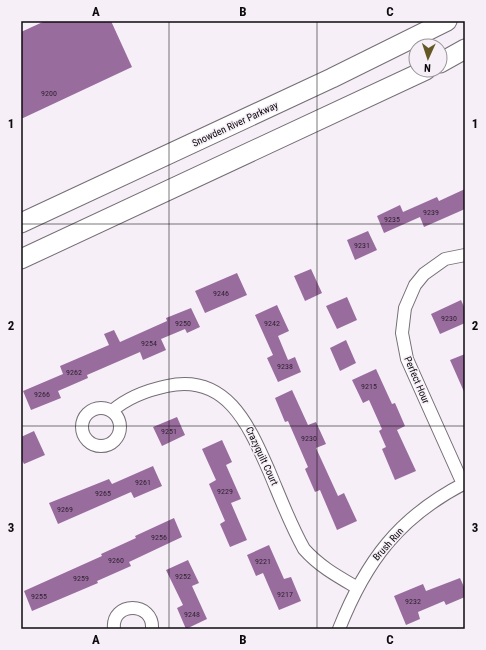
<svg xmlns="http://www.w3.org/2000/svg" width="486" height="650" viewBox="0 0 486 650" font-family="'Roboto Condensed',sans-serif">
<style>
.building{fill:#996c9e}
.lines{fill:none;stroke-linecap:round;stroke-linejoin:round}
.minor-casing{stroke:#756e75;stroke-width:14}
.primary-casing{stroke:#756e75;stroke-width:21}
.minor{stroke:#fff;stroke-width:12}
.primary{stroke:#fff;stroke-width:19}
.grid{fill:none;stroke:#0d0b0d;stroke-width:1;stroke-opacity:0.55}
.labels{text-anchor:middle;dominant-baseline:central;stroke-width:3;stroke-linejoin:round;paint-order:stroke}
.number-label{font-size:8px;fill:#302331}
.street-label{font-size:10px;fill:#0d0b0d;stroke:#f6eff7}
.neatline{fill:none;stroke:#0d0b0d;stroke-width:1.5}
.grid-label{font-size:13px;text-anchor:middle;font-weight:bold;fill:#0d0b0d}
</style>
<rect width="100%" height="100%" fill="#f6eff7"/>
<!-- building -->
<path class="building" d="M 45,21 L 111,21 L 132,67 L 21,119 L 21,32 Z
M 465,189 L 465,209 L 424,227 L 420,217 L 384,233 L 377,216 L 400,205 L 403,212 L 437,197 L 439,201 Z
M 368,231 L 377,250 L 355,260 L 347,240 Z
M 311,269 L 322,293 L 305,301 L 294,276 Z
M 237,273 L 247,295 L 205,313 L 195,291 Z
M 347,297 L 357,320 L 337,329 L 326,306 Z
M 461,300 L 465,309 L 465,323 L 440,334 L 431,314 Z
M 277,305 L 289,331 L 278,336 L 288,360 L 295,357 L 301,372 L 278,382 L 267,358 L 273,355 L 255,315 Z
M 191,308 L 200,327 L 187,333 L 185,329 L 161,339 L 166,350 L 143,360 L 140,352 L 87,375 L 88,378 L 58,391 L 61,398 L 31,410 L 23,391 L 63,374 L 60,366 L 109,345 L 104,334 L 114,330 L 120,342 L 167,321 L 166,318 Z
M 346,340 L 356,363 L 340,371 L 330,348 Z
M 465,354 L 465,394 L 450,360 Z
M 376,369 L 392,404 L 395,403 L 405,426 L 397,430 L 416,471 L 395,480 L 382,449 L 386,447 L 379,431 L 382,429 L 369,400 L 363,403 L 352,380 Z
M 292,390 L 308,425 L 316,422 L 326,444 L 316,448 L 338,496 L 344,493 L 357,521 L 337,530 L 320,490 L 315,492 L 305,469 L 308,467 L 288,421 L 285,422 L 275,398 Z
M 177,417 L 185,435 L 162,446 L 153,427 Z
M 34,431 L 45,455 L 24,464 L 21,458 L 21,437 Z
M 222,440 L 232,462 L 226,465 L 241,499 L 231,503 L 247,540 L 230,547 L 220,524 L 225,521 L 209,484 L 216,480 L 202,449 Z
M 153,466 L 162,486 L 134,498 L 131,492 L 58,524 L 49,503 L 109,479 L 112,484 Z
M 174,518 L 182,537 L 129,562 L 131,566 L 97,581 L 98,583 L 32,611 L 24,591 L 102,556 L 101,554 L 136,538 L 135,536 Z
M 269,545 L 284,579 L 291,577 L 301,601 L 279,610 L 263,573 L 256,576 L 247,555 Z
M 188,560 L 199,583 L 192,586 L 207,619 L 186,629 L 177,608 L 183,605 L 166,570 Z
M 460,578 L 465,589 L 465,597 L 446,605 L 444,601 L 418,612 L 420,619 L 406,625 L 394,596 L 423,584 L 426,591 Z"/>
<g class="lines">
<defs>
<path id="minor" d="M82 427a19 19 0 1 1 38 0a19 19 0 1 1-38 0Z
M 112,411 C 127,398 148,390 167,386 C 227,373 249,426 269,471 C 280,497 290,524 304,549 C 319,566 337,576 356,587
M 463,484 L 407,359 L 402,333 L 405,308 L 415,285 L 424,274 L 445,259 L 465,255
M 114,629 C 111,601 154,601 152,629
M 339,629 C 366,561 399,517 465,483"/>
<path id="primary" d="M 440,63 L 465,49
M 21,223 L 332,78 L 447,21
M 21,259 L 426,70"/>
</defs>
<!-- minor casing -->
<use href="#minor" class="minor-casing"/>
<!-- primary casing -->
<use href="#primary" class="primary-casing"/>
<!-- minor -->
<use href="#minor" class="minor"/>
<!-- primary -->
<use href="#primary" class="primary"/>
</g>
<!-- grid -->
<path class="grid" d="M 169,21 L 169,629M 317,21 L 317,629M 21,224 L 465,224M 21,426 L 465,426"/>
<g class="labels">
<!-- number labels -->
<g class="number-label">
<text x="49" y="93">9200</text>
<text x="431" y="212">9239</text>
<text x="392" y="219">9235</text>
<text x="362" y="245">9231</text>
<text x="221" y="293">9246</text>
<text x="449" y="318">9230</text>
<text x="183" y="323">9250</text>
<text x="272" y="323">9242</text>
<text x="149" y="343">9254</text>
<text x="285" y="366">9238</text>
<text x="74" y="372">9262</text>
<text x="369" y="386">9215</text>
<text x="42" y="394">9266</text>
<text x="169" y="431">9251</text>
<text x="309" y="438">9230</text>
<text x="143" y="482">9261</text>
<text x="225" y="491">9229</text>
<text x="103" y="493">9265</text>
<text x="65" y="509">9269</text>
<text x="159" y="537">9256</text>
<text x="116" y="560">9260</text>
<text x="263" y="561">9221</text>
<text x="183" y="576">9252</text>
<text x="81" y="578">9259</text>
<text x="285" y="594">9217</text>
<text x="39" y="596">9255</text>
<text x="413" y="601">9232</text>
<text x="192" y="614">9248</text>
</g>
<!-- street labels -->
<g class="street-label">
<text transform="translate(235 124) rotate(-25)">Snowden River Parkway</text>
<text transform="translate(417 380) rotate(67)">Perfect Hour</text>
<text transform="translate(262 456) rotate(65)">Crazyquilt Court</text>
<text transform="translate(388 544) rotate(-48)">Brush Run</text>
</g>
</g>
<!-- border -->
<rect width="486" height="650" fill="none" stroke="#f6eff7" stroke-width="44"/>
<!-- north arrow -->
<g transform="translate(428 58) rotate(183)"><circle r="19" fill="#f6eff7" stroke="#999499"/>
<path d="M0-3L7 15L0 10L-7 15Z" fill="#655825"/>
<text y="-6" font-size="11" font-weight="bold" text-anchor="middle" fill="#0d0b0d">N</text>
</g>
<rect x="22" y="22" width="442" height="606" class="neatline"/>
<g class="grid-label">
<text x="96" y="16">A</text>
<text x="243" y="16">B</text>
<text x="390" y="16">C</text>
<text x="11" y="128">1</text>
<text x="475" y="128">1</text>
<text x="11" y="330">2</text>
<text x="475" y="330">2</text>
<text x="11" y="532">3</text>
<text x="475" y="532">3</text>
<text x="96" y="644">A</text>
<text x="243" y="644">B</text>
<text x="390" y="644">C</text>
</g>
</svg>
